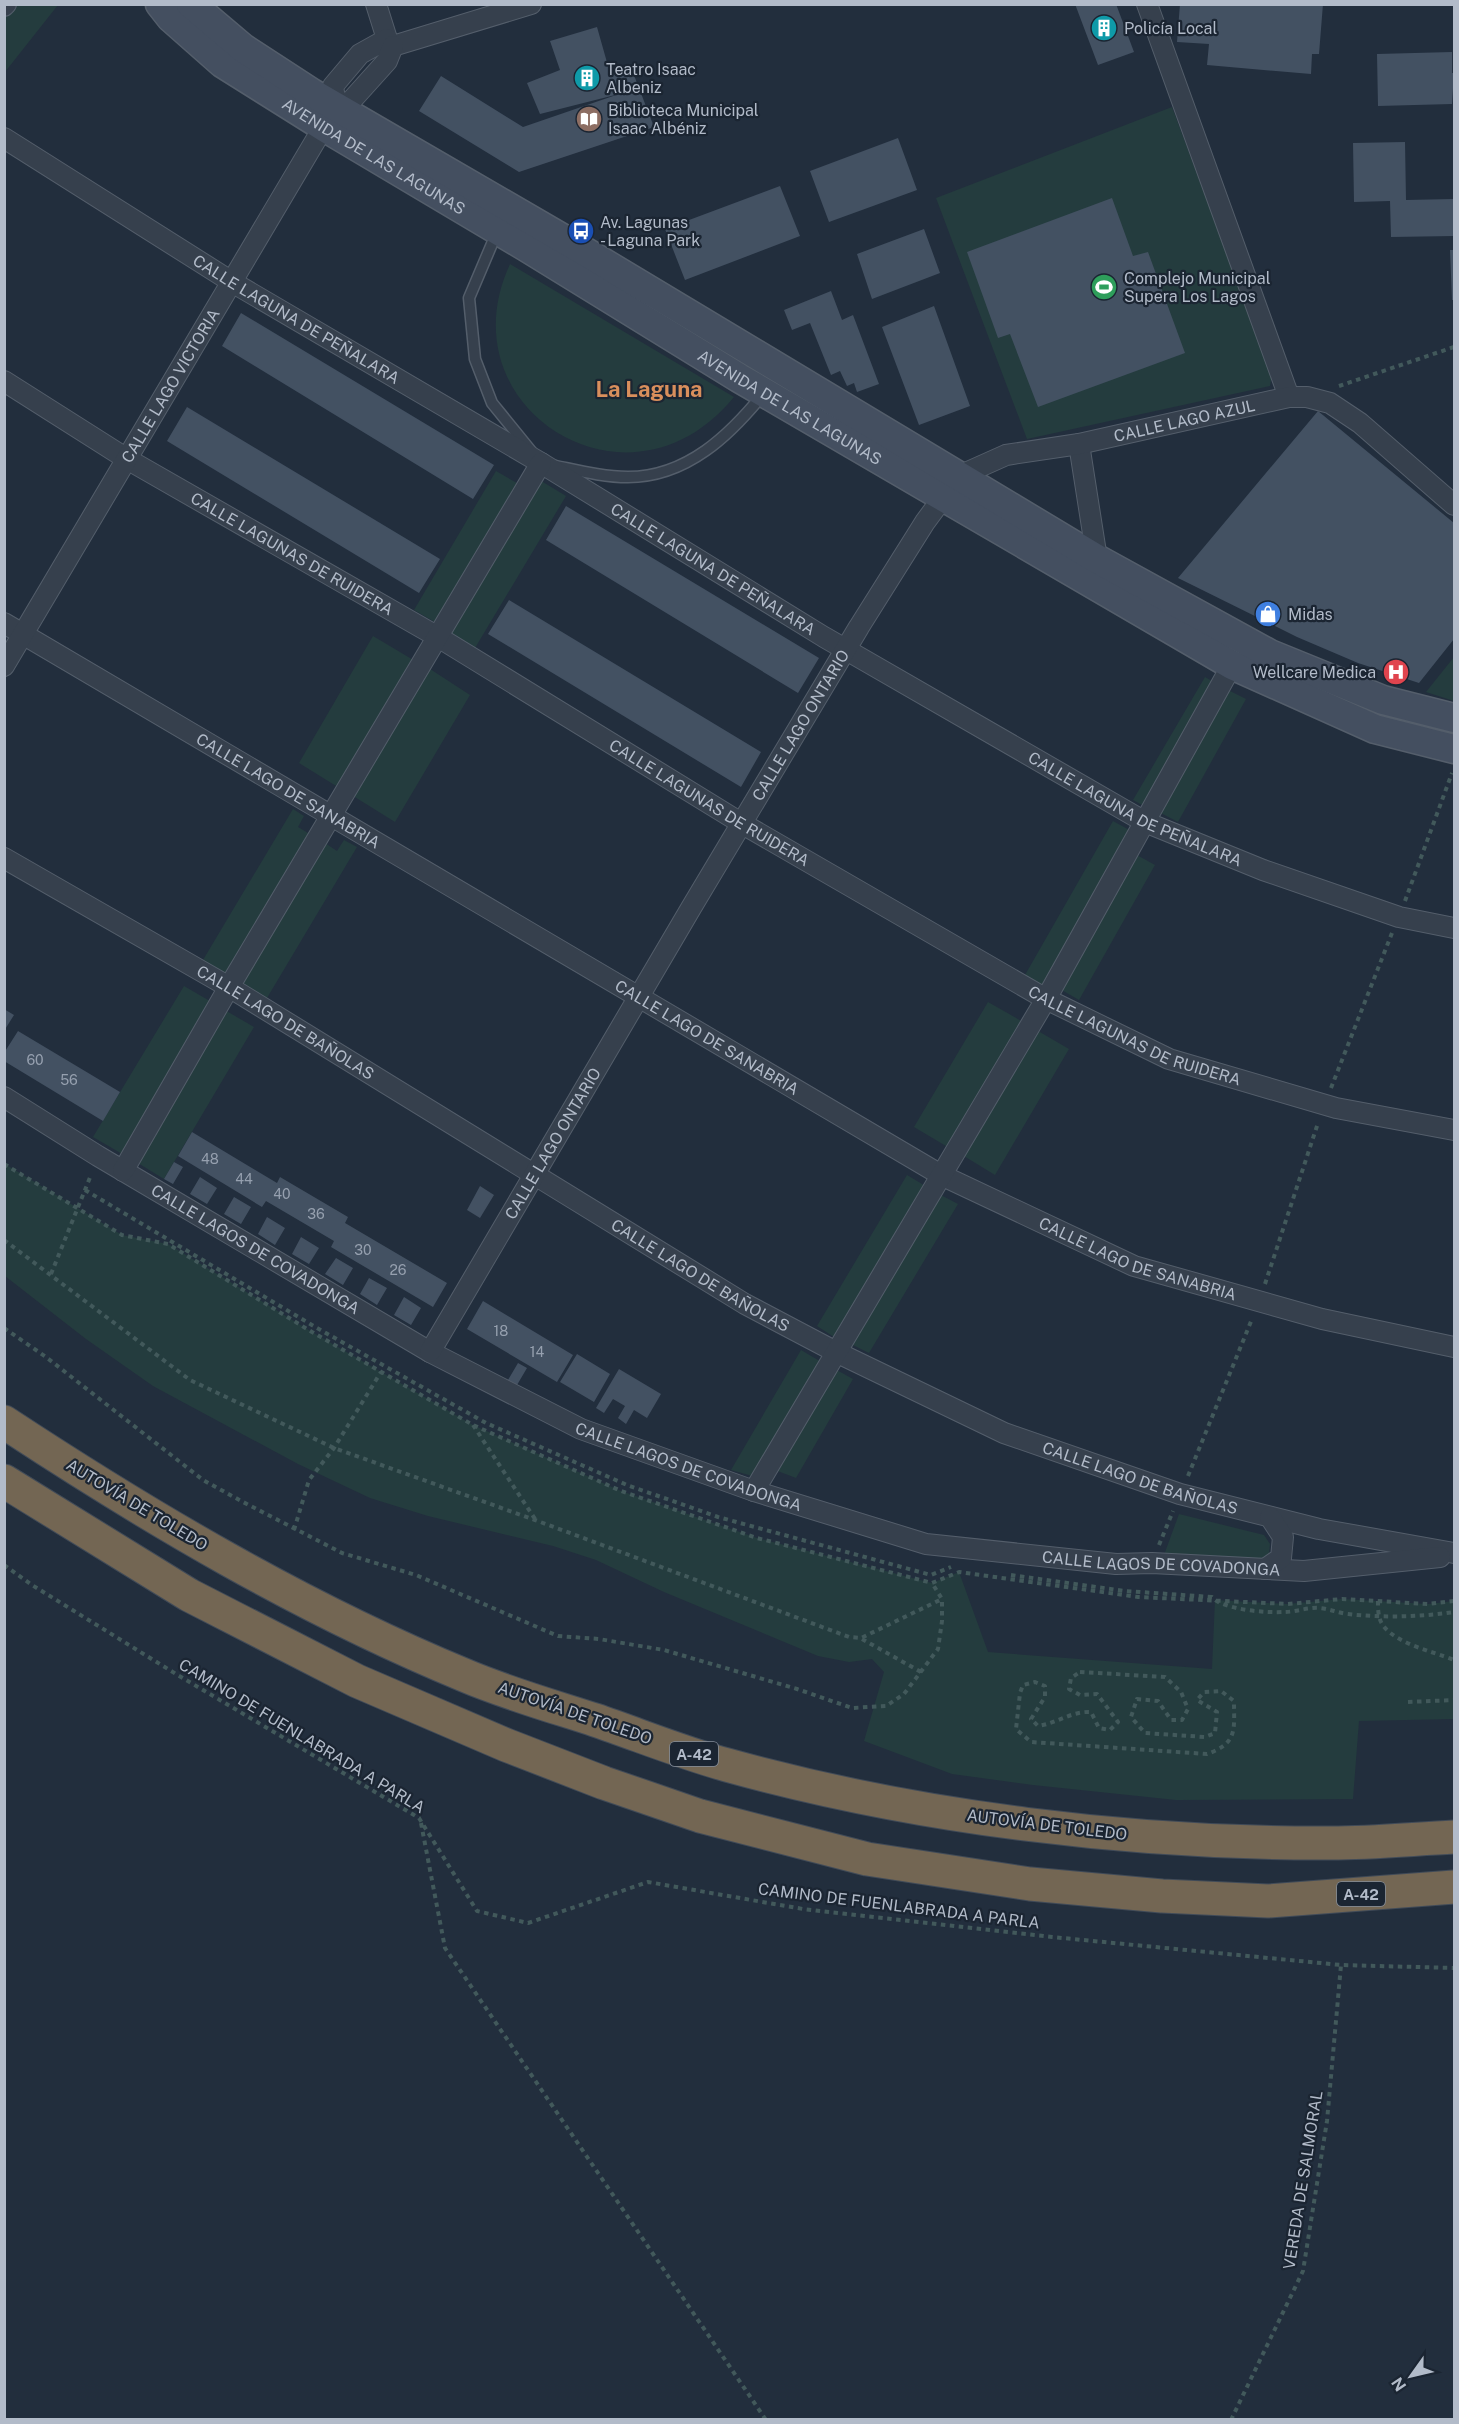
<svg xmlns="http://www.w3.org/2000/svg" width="1459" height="2424" viewBox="0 0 1459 2424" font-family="'Public Sans',sans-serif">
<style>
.green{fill:#243c3e}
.building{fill:#435162}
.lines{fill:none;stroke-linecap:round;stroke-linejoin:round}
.lane-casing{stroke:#545e6b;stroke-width:13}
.street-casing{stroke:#545e6b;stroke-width:22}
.secondary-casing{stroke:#545e6b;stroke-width:31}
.highway-casing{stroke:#414b58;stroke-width:35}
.path{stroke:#42595b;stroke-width:4;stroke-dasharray:4.5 4.5;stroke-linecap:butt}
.lane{stroke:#36404d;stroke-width:10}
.street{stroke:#36404d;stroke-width:20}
.secondary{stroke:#444f60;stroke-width:28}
.highway{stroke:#736653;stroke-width:33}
.labels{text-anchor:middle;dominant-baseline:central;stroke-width:4.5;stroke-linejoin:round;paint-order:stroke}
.number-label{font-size:14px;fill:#96a0af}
.shield{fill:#1b2532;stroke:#858e9c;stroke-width:1.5}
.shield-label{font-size:15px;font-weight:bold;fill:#b2bbc9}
.poi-label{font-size:16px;fill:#b2bbc9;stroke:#1b2532;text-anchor:start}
.street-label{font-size:16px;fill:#b2bbc9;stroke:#1b2532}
.district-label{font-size:22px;font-weight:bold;fill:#d98f5c;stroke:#1b2532}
</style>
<rect width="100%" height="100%" fill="#222e3d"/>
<!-- green -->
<path class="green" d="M 13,5 L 58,5 L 5,72 L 4,16 Z
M 1172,107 L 1272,375 L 1270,386 L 1027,439 L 936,198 Z
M 510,264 L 734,397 C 629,526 443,408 510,264 Z
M 496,471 L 522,486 L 440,625 L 414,610 Z
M 538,479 L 566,496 L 475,648 L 448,631 Z
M 373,636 L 415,661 L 341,789 L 299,763 Z
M 1454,657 L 1454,701 L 1426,692 Z
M 427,667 L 470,695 L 395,822 L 350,794 Z
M 1205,677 L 1217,684 L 1146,807 L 1133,800 Z
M 1226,689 L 1246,699 L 1178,822 L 1157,811 Z
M 293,809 L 304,816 L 298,827 L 313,836 L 230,976 L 203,960 Z
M 1113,821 L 1133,832 L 1045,987 L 1025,975 Z
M 344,840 L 357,847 L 267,998 L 239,981 L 322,841 L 337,851 Z
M 1135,854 L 1155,865 L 1079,1000 L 1060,989 Z
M 184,986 L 215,1004 L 124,1155 L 93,1137 Z
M 988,1002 L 1025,1023 L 951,1149 L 914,1127 Z
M 223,1009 L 254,1027 L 164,1179 L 133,1160 Z
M 1033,1028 L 1069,1049 L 995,1175 L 959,1153 Z
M 5,1164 L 122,1235 L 168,1244 L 312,1332 L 473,1425 L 621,1491 L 757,1538 L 932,1583 L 959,1572 L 988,1652 L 1212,1669 L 1215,1600 L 1287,1604 L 1342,1599 L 1428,1604 L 1454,1601 L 1454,1719 L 1359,1721 L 1353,1799 L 1176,1800 L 1033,1785 L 952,1774 L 864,1741 L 884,1672 L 872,1659 L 849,1662 L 818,1656 L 664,1592 L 596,1560 L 553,1546 L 428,1516 L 370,1498 L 298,1464 L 153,1386 L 86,1339 L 5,1276 Z
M 907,1175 L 927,1187 L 837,1339 L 817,1326 Z
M 937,1193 L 958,1204 L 869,1353 L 849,1343 Z
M 801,1350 L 823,1363 L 756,1477 L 731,1470 Z
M 833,1368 L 853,1379 L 796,1478 L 775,1470 Z
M 1179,1514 L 1264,1535 L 1270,1544 L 1269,1553 L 1262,1559 L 1164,1555 Z"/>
<!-- building -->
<path class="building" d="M 1075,4 L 1116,4 L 1134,52 L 1098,65 Z
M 1180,4 L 1323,4 L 1319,54 L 1312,54 L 1311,74 L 1207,65 L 1209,44 L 1177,42 Z
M 597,27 L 610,73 L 632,70 L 654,127 L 519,172 L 419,111 L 441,76 L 523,127 L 619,94 L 540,114 L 527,83 L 560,70 L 550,41 Z
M 1452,52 L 1452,73 L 1454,73 L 1452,104 L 1378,106 L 1377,54 Z
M 898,138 L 917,190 L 829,222 L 810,171 Z
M 1405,142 L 1406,200 L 1454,199 L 1454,236 L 1391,237 L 1390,201 L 1354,202 L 1353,143 Z
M 780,186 L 800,236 L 685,280 L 665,229 Z
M 1112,198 L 1133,256 L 1148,252 L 1185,353 L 1038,407 L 1010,334 L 998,338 L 967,252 Z
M 924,229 L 940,273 L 872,299 L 857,254 Z
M 1450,250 L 1454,250 L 1454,300 L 1452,300 Z
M 831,291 L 842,320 L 853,315 L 879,384 L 857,392 L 854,383 L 847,386 L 840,371 L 831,375 L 810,323 L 792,330 L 784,310 Z
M 934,306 L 970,406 L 919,425 L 882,327 Z
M 241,313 L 494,465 L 473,499 L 222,346 Z
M 187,407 L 440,559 L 419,593 L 167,441 Z
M 1318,411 L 1454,523 L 1454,639 L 1419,683 L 1358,663 L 1297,637 L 1178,578 Z
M 566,506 L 819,658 L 798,693 L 546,540 Z
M 509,600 L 761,752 L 741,787 L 488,634 Z
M 4,1009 L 14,1015 L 4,1031 Z
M 18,1031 L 120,1092 L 103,1121 L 4,1061 L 4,1053 Z
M 192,1132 L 277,1183 L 280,1177 L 348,1217 L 345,1223 L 447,1283 L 433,1307 L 331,1247 L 334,1241 L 266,1201 L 262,1207 L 178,1156 Z
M 174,1162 L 183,1167 L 173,1184 L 164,1179 Z
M 200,1177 L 217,1188 L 207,1204 L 190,1194 Z
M 480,1186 L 494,1195 L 480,1218 L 467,1210 Z
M 234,1197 L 251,1207 L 241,1224 L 224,1214 Z
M 267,1217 L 285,1228 L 275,1245 L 258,1234 Z
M 301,1237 L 319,1248 L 309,1264 L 292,1254 Z
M 336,1258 L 353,1268 L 343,1285 L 325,1274 Z
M 369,1278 L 387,1288 L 377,1305 L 360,1294 Z
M 404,1297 L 421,1308 L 411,1325 L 394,1315 Z
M 483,1301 L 573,1355 L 557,1382 L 467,1329 Z
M 577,1354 L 610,1374 L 594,1402 L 560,1382 Z
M 518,1363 L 527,1368 L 517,1385 L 508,1380 Z
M 619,1369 L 661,1394 L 647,1418 L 634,1410 L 626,1424 L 618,1418 L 625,1406 L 613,1399 L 604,1413 L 596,1408 Z"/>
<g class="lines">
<defs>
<path id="lane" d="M 497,232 L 469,298 L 475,359 L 492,403 L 531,451
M 556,466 C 580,471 604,477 628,477 C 687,477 730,435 764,393"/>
<g id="street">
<path d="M 376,4 L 387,39 L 393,46 L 531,4"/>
<path d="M 1147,4 L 1289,397"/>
<path d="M 4,6 L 6,4"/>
<path d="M 336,106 L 333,86 L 360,54 L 387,39"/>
<path d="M 336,106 L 351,101 L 387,61 L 393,46"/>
<path id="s1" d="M 4,138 L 232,282 L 541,463 L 824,637 L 1145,822 L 1263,870 L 1399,917 L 1454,928"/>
<path id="s2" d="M 4,381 L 127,459 L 438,637 L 741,823 L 1046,999 L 1169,1059 L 1336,1108 L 1454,1130"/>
<path d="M 1079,444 L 1097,559"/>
<path id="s3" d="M 4,623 L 941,1175 L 1134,1266 L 1322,1319 L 1454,1347"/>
<path id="s4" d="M 4,666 L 330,116"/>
<path id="s5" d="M 4,858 L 229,987 L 745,1304 L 836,1352 L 1004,1433 L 1180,1494 L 1319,1529 L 1454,1553"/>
<path id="s6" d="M 4,1097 L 98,1156 L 430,1352 L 581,1429 L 754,1491 L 926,1544 L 1116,1564 L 1152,1563 L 1304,1571 L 1440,1557"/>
<path d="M 123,1171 L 229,987 L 541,463"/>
<path id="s7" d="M 430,1352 L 691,908 L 859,627 L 925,522 L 959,476 L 1006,455 L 1079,444 L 1289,397 L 1307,397 L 1330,403 L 1360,423 L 1454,505"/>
<path d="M 754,1491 L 1046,999 L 1232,665"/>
<path d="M 1265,1569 L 1281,1558 L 1283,1537 L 1270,1517"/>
</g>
<g id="secondary">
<path id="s8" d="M 160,4 L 171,18 L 222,63 L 324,127 L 526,247 L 739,378 L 1232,665 L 1375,729 L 1454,749"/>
<path d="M 191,4 L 243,48 L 312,93 L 579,248 L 1097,559 L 1270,654 L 1383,700 L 1454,718"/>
</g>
<path id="highway" d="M 4,1422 C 150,1518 302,1608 464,1675 C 506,1693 552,1706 595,1720 C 639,1735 683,1753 727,1765 C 918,1818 1133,1844 1331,1843 C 1372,1843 1413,1839 1454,1837
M 4,1481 L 189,1595 L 357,1681 L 506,1745 L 604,1783 L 700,1816 L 867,1859 L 1030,1884 L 1162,1896 L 1268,1901 L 1454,1887"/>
</defs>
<!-- lane casing -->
<use href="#lane" class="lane-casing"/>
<!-- street casing -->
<use href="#street" class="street-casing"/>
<!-- secondary casing -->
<use href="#secondary" class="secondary-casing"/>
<!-- highway casing -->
<use href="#highway" class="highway-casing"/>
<!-- path -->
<path class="path" d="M 1339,386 L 1454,347
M 1405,901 L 1452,773
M 1331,1088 L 1392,933
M 4,1164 L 122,1235 L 168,1244 L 312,1332 L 473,1425 L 621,1491 L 757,1538 L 932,1583 L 959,1572 L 1138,1597 L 1288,1604 L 1342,1599 L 1428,1604 L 1454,1601
M 85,1190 L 317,1328 L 486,1423 L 627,1485 L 718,1517 L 931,1575 L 951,1567
M 4,1240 L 190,1380 L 334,1448 L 535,1520 L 849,1637 L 861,1638 L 942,1599
M 51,1274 L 91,1175
M 1265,1284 L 1318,1123
M 4,1328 L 46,1357 L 203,1480 L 243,1502 L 342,1553 L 416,1575 L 558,1636 L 599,1639 L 664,1650 L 797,1689 L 852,1708 L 886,1706 L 904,1694 L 938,1649 L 942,1621 L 942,1599 L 932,1583
M 473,1425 L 535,1519
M 1188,1476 L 1252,1319
M 294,1530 L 309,1480 L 334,1448 L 381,1372
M 1159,1545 L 1173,1511
M 4,1565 L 32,1585 L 176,1674 L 419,1818 L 477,1911 L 528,1923 L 648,1882 L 803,1909 L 1052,1937 L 1341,1965 L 1454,1968
M 1011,1575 L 1125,1591 L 1212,1597 C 1223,1610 1267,1613 1284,1612 C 1296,1612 1308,1607 1320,1608 C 1330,1609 1338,1613 1348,1614 C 1383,1618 1420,1617 1454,1612
M 1378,1601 C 1378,1606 1378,1611 1379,1616 C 1384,1642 1433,1651 1454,1660
M 862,1639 L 921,1672
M 1080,1672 L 1165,1677 L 1181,1692 L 1188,1709 L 1182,1720 L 1171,1720 L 1158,1701 L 1137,1699 L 1131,1717 L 1145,1733 L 1205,1737 L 1215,1733 L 1217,1712 L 1197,1700 L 1204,1692 L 1221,1691 L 1234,1701 C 1234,1730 1238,1743 1207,1754 L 1031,1742 L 1016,1729 L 1020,1693 L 1023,1685 L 1035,1682 L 1045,1686 L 1045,1697 L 1031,1719 L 1038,1726 C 1058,1723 1071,1711 1091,1712 L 1099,1728 L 1110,1730 L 1118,1722 L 1097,1694 L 1080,1695 L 1069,1689 L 1071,1678 Z
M 1408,1702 L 1454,1700
M 421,1823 L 445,1948 L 766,2420
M 1231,2420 L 1303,2271 L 1327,2121 L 1341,1965"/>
<!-- lane -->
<use href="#lane" class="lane"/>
<!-- street -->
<use href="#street" class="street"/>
<!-- secondary -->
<use href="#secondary" class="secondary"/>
<!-- highway -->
<use href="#highway" class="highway"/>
</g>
<!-- icons -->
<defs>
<symbol id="building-disc" viewBox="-11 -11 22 22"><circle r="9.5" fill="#0f9aa8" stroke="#1b2532"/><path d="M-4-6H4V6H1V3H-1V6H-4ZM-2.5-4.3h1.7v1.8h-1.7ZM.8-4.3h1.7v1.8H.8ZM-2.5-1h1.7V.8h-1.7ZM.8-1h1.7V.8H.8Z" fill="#fff"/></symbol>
<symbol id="library-disc" viewBox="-11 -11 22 22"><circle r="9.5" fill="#8d6e63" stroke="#1b2532"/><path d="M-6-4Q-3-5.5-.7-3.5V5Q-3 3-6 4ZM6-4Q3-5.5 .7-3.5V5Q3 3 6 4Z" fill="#fff"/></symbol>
<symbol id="bus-disc" viewBox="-11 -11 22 22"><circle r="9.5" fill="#1a4fb4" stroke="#1b2532"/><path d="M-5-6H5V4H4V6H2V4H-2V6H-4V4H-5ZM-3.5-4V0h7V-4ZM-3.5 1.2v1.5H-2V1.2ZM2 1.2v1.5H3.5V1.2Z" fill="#fff"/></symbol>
<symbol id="stadium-disc" viewBox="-11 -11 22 22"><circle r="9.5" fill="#2e9e5b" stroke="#1b2532"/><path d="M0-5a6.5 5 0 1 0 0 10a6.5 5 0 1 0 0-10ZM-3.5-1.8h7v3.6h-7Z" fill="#fff"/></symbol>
<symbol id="shop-disc" viewBox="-11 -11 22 22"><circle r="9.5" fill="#3f7fe0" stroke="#1b2532"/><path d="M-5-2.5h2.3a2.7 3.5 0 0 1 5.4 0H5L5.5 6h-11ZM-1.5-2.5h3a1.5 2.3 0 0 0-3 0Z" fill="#fff"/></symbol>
<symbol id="hospital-disc" viewBox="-11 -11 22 22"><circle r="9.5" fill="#e0444e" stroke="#1b2532"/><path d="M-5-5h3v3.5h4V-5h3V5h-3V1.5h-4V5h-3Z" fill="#fff"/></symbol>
</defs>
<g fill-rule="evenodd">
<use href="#building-disc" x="1089" y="13" width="30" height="30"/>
<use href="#building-disc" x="572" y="63" width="30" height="30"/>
<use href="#library-disc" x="574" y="104" width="30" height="30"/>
<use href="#bus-disc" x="566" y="216" width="30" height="30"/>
<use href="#stadium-disc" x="1089" y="272" width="30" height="30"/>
<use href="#shop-disc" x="1253" y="599" width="30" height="30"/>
<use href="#hospital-disc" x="1381" y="657" width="30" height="30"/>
</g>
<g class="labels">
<!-- number labels -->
<g class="number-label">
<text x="35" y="1060">60</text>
<text x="69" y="1080">56</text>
<text x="210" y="1159">48</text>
<text x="244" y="1179">44</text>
<text x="282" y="1194">40</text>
<text x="316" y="1214">36</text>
<text x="363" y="1250">30</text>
<text x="398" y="1270">26</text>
<text x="501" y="1331">18</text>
<text x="537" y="1352">14</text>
</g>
<!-- shield labels -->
<g class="shield">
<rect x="670" y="1742" width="48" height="24" rx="4.5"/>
<rect x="1337" y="1882" width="48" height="24" rx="4.5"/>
</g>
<g class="shield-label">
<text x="694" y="1754">A-42</text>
<text x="1361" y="1894">A-42</text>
</g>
<!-- poi labels -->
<g class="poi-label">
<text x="1124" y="28">Policía Local</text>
<text x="606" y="69">Teatro Isaac<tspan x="606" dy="18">Albeniz</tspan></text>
<text x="608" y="110">Biblioteca Municipal<tspan x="608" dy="18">Isaac Albéniz</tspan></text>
<text x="600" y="222">Av. Lagunas<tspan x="600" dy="18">- Laguna Park</tspan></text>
<text x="1124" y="278">Complejo Municipal<tspan x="1124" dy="18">Supera Los Lagos</tspan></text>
<text x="1288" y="614">Midas</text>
<text x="1376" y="672" text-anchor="end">Wellcare Medica</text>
</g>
<!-- street labels -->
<g class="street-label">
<text stroke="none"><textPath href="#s8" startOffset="264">AVENIDA DE LAS LAGUNAS</textPath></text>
<text stroke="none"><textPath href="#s1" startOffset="344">CALLE LAGUNA DE PEÑALARA</textPath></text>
<text stroke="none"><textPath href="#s4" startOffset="326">CALLE LAGO VICTORIA</textPath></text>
<text stroke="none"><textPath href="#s8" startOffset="750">AVENIDA DE LAS LAGUNAS</textPath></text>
<text stroke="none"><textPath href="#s7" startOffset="1257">CALLE LAGO AZUL</textPath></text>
<text stroke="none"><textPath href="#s2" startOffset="336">CALLE LAGUNAS DE RUIDERA</textPath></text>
<text stroke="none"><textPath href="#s1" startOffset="830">CALLE LAGUNA DE PEÑALARA</textPath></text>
<text stroke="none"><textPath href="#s7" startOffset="728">CALLE LAGO ONTARIO</textPath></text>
<text stroke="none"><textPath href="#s3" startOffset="330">CALLE LAGO DE SANABRIA</textPath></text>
<text stroke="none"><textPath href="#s2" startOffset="822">CALLE LAGUNAS DE RUIDERA</textPath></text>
<text stroke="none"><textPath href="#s1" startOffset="1316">CALLE LAGUNA DE PEÑALARA</textPath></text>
<text stroke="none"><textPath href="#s5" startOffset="326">CALLE LAGO DE BAÑOLAS</textPath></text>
<text stroke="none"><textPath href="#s2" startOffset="1308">CALLE LAGUNAS DE RUIDERA</textPath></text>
<text stroke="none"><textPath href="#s3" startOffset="816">CALLE LAGO DE SANABRIA</textPath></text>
<text stroke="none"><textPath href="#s7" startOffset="242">CALLE LAGO ONTARIO</textPath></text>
<text stroke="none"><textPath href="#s6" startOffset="294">CALLE LAGOS DE COVADONGA</textPath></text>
<text stroke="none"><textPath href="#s3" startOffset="1302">CALLE LAGO DE SANABRIA</textPath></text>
<text stroke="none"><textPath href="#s5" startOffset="812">CALLE LAGO DE BAÑOLAS</textPath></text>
<text stroke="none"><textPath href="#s6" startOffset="780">CALLE LAGOS DE COVADONGA</textPath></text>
<text stroke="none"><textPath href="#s5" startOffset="1298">CALLE LAGO DE BAÑOLAS</textPath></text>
<text transform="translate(137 1505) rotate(31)">AUTOVÍA DE TOLEDO</text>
<text stroke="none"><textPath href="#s6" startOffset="1266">CALLE LAGOS DE COVADONGA</textPath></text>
<text transform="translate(575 1713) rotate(19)">AUTOVÍA DE TOLEDO</text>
<text transform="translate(302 1736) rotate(31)">CAMINO DE FUENLABRADA A PARLA</text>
<text transform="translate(1047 1825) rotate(7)">AUTOVÍA DE TOLEDO</text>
<text transform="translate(899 1906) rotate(7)">CAMINO DE FUENLABRADA A PARLA</text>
<text transform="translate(1303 2180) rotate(-81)">VEREDA DE SALMORAL</text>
</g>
<!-- district labels -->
<g class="district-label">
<text x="649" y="389">La Laguna</text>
</g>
</g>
<!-- border -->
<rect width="1459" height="2424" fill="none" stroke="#b2bbc9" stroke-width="12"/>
<!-- north arrow -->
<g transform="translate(1411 2376) rotate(236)" stroke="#1b2532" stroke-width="4.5" paint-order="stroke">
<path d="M0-4.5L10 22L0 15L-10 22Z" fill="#b2bbc9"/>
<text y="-9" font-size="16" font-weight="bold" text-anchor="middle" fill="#b2bbc9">N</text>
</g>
</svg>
